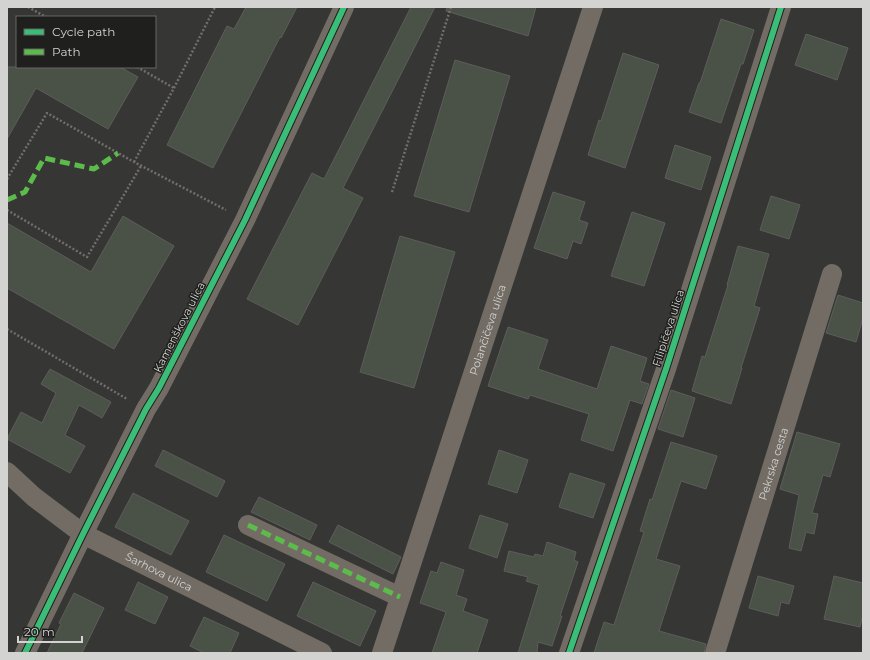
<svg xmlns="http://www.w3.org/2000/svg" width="870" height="660" viewBox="0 0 870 660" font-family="Montserrat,sans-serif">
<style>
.building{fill:#4a5146;stroke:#5d5e5c}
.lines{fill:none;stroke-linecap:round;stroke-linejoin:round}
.path{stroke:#726e6a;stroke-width:2.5;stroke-dasharray:2 2;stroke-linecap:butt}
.minor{stroke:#726c65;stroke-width:20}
.quiet{stroke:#5cbc4b;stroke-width:5;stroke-dasharray:10 5;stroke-linecap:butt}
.cycleway-casing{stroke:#1f1f1d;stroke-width:8}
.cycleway{stroke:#3abd76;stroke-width:6}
.labels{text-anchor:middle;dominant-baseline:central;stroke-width:3;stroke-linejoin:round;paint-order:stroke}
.street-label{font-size:11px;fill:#d3d3d1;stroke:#1f1f1d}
</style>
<rect width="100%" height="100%" fill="#363635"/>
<!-- building -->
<path class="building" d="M 246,7 L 297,7 L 281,38 L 280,37 L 213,168 L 167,145 L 227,26 L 234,29 Z
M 411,7 L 435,7 L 343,188 L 363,198 L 298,325 L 247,299 L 312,173 L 324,179 Z
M 447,7 L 536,7 L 528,36 L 446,11 Z
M 721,19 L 754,30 L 743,64 L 741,64 L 721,123 L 689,112 L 699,83 L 700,83 Z
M 806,34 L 848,48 L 837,80 L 795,65 Z
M 623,53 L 659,65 L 625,168 L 588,155 L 599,120 L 601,121 Z
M 455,60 L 510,76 L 469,212 L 414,196 Z
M 7,67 L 120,67 L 138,77 L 108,129 L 36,88 L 7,139 Z
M 675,145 L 711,157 L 701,190 L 665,178 Z
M 553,192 L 585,202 L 579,220 L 588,223 L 581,244 L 573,241 L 567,259 L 534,248 Z
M 771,196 L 800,205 L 789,239 L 760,230 Z
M 632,212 L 665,223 L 644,286 L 611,276 Z
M 123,216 L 174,246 L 114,349 L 7,288 L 7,223 L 91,272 Z
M 400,236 L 455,252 L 414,388 L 360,372 Z
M 738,246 L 769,254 L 754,306 L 760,308 L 741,368 L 742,368 L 731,404 L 692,391 L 702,356 L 705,357 L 728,285 L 727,285 Z
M 838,295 L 863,303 L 863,318 L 856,342 L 826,333 Z
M 508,327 L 548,340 L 538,369 L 597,389 L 611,346 L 647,358 L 640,381 L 649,384 L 642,404 L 630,400 L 613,451 L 581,440 L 589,414 L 530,395 L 528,399 L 488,386 Z
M 50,369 L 111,402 L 102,418 L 79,405 L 65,435 L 85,446 L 70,473 L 7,439 L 21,412 L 42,423 L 56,393 L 41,384 Z
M 671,390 L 695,398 L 683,437 L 658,429 Z
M 797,432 L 840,444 L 830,477 L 823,475 L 812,513 L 818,514 L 814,534 L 806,532 L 801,551 L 789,548 L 799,495 L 780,489 Z
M 671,442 L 717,456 L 706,489 L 681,481 L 656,559 L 680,566 L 659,631 L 706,644 L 704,653 L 594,653 L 604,622 L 614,625 L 644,532 L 640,531 L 650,499 L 652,500 Z
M 163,450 L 225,481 L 217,497 L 155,466 Z
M 499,450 L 528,460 L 517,493 L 488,484 Z
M 570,473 L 605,484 L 593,518 L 559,507 Z
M 133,493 L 189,521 L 171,555 L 115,527 Z
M 259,497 L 317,525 L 310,540 L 251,512 Z
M 480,515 L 508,524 L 497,558 L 469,548 Z
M 338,525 L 401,557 L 393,574 L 329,542 Z
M 224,535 L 285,564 L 267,601 L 206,572 Z
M 547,542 L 576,552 L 574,560 L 578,562 L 560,616 L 562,616 L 552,646 L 538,642 L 537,653 L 518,653 L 539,585 L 526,581 L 528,577 L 504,571 L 509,551 L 534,557 L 535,554 L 543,556 Z
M 441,562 L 464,570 L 456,595 L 467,599 L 463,611 L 488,620 L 477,653 L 432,653 L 446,612 L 420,603 L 431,571 L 437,573 Z
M 758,576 L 794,586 L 789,604 L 781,602 L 778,616 L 749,608 Z
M 834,576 L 863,583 L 863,614 L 860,627 L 824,619 Z
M 138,582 L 168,597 L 155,624 L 125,610 Z
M 313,582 L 376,611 L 360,646 L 297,616 Z
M 74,593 L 104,608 L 82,653 L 47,653 L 61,624 L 59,623 Z
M 204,617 L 239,633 L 230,653 L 204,653 L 190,646 Z"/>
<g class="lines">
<!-- path -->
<path class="path" d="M 28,7 L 46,17
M 137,67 L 174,88
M 134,162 L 174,88 L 215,7
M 7,179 L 47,113 L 134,162 L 226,210
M 392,192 L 451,7
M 7,210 L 87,257 L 141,166
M 7,329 L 127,399"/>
<!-- minor -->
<g class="minor">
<path id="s1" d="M 7,472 L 34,497 L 83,534 L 322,653"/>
<path d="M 248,525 L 400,597"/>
<path d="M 25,653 L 83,534 L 146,409 L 159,388 L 245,220 L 344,7"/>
<path id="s2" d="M 382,653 L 593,7"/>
<path d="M 569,653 L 666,369 L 781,7"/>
<path id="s3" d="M 715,653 L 832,274"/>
</g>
<!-- quiet -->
<path class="quiet" d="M 7,200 L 25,192 L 44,158 L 94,169 L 118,153
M 248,525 L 400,597"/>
<defs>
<path id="cycleway" d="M 25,653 L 83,534 L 146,409 L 159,388 L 245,220 L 344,7
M 569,653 L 666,369 L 781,7"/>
</defs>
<!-- cycleway casing -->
<use href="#cycleway" class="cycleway-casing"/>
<!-- cycleway -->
<use href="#cycleway" class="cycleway"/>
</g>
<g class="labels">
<!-- street labels -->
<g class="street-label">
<text transform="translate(179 327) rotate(-63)">Kamenškova ulica</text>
<text transform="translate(668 328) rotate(-72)">Filipičeva ulica</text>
<text stroke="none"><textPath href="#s2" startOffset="340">Polančičeva ulica</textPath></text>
<text stroke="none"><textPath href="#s3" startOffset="198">Pekrska cesta</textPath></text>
<text stroke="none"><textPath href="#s1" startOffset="183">Šarhova ulica</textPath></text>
</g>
</g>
<!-- border -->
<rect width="870" height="660" fill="none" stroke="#d3d3d1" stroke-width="16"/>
<!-- legend -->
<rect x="16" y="16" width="140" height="52" fill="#1f1f1d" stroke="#676765"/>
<rect x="24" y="29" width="20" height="6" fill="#3abd76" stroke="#676765"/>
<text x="52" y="36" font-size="12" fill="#d3d3d1">Cycle path</text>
<rect x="24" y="49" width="20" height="6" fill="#5cbc4b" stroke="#676765"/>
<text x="52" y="56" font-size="12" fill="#d3d3d1">Path</text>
<!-- scale -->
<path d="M18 636v6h64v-6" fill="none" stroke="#d3d3d1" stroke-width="2"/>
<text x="24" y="636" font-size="12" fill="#d3d3d1" stroke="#1f1f1d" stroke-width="3" paint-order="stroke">20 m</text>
</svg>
